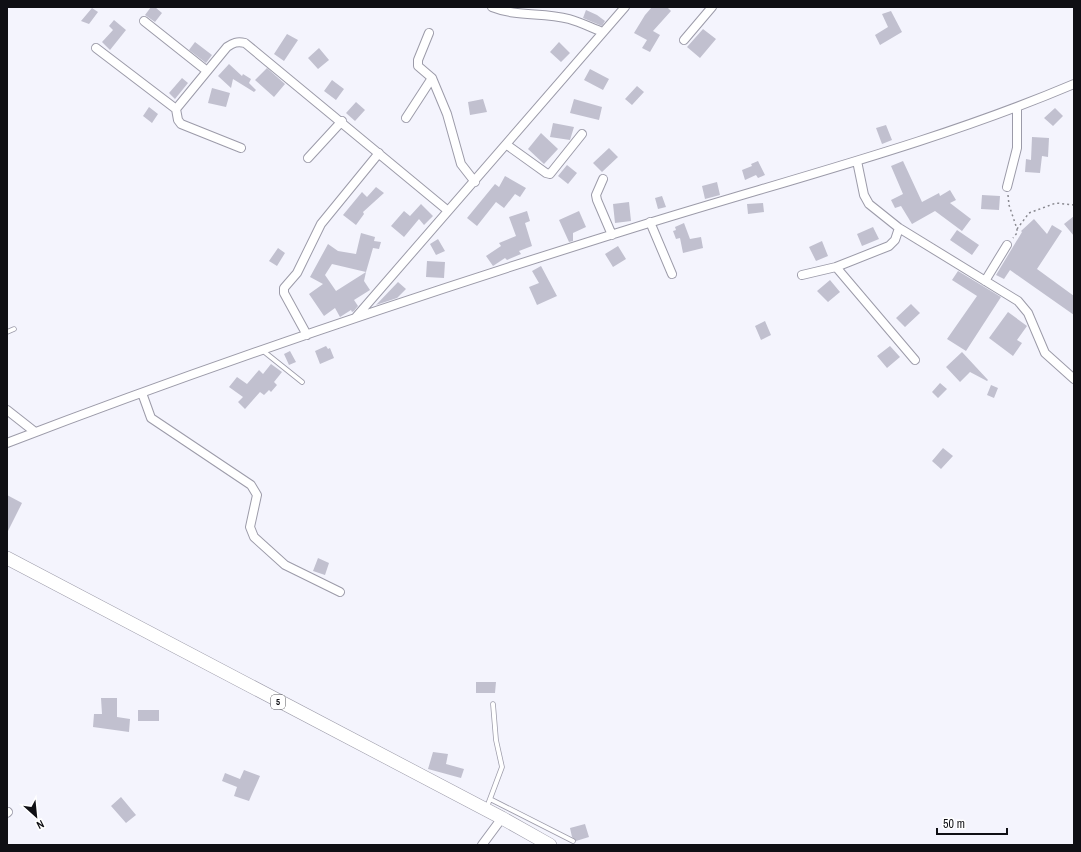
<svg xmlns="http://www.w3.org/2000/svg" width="1081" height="852" viewBox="0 0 1081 852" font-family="'Archivo Narrow',sans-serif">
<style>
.building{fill:#c1c0cf}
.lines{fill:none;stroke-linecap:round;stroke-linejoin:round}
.service-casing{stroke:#9c9ba9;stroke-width:5.5}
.minor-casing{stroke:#9c9ba9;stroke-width:10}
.trunk-casing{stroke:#9c9ba9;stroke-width:14}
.path{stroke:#898990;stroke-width:1.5;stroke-dasharray:2 3;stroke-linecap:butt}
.service{stroke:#fff;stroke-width:4}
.minor{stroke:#fff;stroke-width:8}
.trunk{stroke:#fff;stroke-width:13}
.labels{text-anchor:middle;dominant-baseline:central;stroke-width:4;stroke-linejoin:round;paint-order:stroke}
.shield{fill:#fff;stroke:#57575a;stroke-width:1}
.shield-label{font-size:9px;font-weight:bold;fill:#0f0f14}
</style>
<rect width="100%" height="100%" fill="#f4f4fd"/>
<!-- building -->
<path class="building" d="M 151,7 L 155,7 L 162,13 L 155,22 L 145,15 Z
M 652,7 L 667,7 L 671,11 L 653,31 L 660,35 L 650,52 L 642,48 L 647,40 L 634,33 L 645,15 Z
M 92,8 L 98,12 L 89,24 L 81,21 Z
M 586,10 L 597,15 L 605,21 L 602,26 L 583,18 Z
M 891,11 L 902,32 L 880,45 L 875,35 L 888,27 L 882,14 Z
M 114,20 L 126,30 L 110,50 L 102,42 L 113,30 L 109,26 Z
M 703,29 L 716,39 L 700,58 L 687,47 Z
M 287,34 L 298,40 L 284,61 L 274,54 Z
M 195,42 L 212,55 L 206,63 L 189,50 Z
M 559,42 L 570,53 L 561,62 L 550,52 Z
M 319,48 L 329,60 L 318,69 L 308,58 Z
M 229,64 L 242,76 L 243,74 L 251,79 L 249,83 L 256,90 L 254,92 L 233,79 L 231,88 L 218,76 Z
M 267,68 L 285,84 L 274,97 L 255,80 Z
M 590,69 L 609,79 L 603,90 L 584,80 Z
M 182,78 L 188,83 L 175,99 L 169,93 Z
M 332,80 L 344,89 L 336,100 L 324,91 Z
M 637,86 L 644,92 L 632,105 L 625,99 Z
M 212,88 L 230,93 L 226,107 L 208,103 Z
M 483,99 L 487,112 L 470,115 L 468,102 Z
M 574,99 L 602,107 L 599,120 L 570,113 Z
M 356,102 L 365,110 L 355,121 L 346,113 Z
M 149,107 L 158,114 L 152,123 L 143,116 Z
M 1055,108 L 1063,116 L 1053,126 L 1044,118 Z
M 553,123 L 574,127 L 570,140 L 550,137 Z
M 886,125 L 892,140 L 882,144 L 876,128 Z
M 541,133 L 558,149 L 544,164 L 528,149 Z
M 1032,137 L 1049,138 L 1048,157 L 1042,156 L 1040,173 L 1025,172 L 1026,159 L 1031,160 Z
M 609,148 L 618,157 L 602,172 L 593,163 Z
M 758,161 L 765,175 L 758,178 L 756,175 L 745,180 L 742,170 L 752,166 L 751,164 Z
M 903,161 L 922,202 L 939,193 L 940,196 L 950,190 L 956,200 L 950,203 L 971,219 L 962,231 L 935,211 L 912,224 L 901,206 L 895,208 L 891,200 L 903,194 L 891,166 Z
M 567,165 L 577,173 L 568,184 L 558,176 Z
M 505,176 L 526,188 L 520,197 L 515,194 L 504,208 L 496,202 L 477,226 L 467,218 L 495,184 L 499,187 Z
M 717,182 L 720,195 L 705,199 L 702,186 Z
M 376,187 L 384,193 L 363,212 L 364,214 L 356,225 L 343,215 L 362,192 L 367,197 Z
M 982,195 L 1000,196 L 999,210 L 981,209 Z
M 662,196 L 666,207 L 658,209 L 655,198 Z
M 629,202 L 631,221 L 615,223 L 613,204 Z
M 763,203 L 764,212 L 748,214 L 747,204 Z
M 421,204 L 433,216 L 424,225 L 419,219 L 404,237 L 391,226 L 404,211 L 410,216 Z
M 527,211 L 530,221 L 525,223 L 532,246 L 519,251 L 521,254 L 507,260 L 505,258 L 493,266 L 486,256 L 501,246 L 499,243 L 516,236 L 509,217 Z
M 579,211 L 586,227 L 573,233 L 573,241 L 569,242 L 559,220 Z
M 1074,216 L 1074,236 L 1064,224 Z
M 1034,219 L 1047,234 L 1052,225 L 1062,231 L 1037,269 L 1074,296 L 1074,315 L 1010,270 L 1004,279 L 996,275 L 1022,232 L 1021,231 Z
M 684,223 L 690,239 L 701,237 L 703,248 L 683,253 L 680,238 L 676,239 L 673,231 L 676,230 L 675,227 Z
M 873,227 L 879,239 L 862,246 L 857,234 Z
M 957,230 L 979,245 L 972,255 L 950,240 Z
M 361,233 L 375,237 L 374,241 L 381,242 L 379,249 L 373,248 L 366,272 L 332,264 L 325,275 L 336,291 L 366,272 L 364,281 L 370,290 L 354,300 L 358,306 L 354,311 L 352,312 L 351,310 L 340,317 L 335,308 L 324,316 L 309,294 L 323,284 L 310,277 L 328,244 L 338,251 L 356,254 Z
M 438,239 L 445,251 L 436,255 L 430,244 Z
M 822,241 L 828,256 L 816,261 L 809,247 Z
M 618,246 L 626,259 L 613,267 L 605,254 Z
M 278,248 L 285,253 L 277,266 L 269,261 Z
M 427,261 L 445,262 L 444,278 L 426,277 Z
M 541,266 L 557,296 L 537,305 L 529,287 L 539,283 L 532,271 Z
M 958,271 L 1001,297 L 966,351 L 947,339 L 977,296 L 952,280 Z
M 830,280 L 840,292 L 828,302 L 817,291 Z
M 398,282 L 406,289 L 397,298 L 376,305 Z
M 911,304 L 920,313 L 905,327 L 896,318 Z
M 1008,312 L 1027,326 L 1017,340 L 1022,343 L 1013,356 L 989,338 Z
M 765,321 L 771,335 L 761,340 L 755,326 Z
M 326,346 L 328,349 L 330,348 L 334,358 L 320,364 L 315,351 Z
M 890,346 L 900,357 L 887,368 L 877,356 Z
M 290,351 L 296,362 L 289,365 L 284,354 Z
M 962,352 L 988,380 L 987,381 L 970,372 L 960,382 L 946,367 Z
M 271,364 L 282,372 L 274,382 L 277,385 L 271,392 L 269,390 L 264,395 L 260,392 L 245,409 L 238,402 L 243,397 L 229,387 L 237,377 L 247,384 L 259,370 L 263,374 Z
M 940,383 L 947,389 L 938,398 L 932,392 Z
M 991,385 L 998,388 L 994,398 L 987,395 Z
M 943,448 L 953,456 L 941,469 L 932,461 Z
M 7,495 L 22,503 L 7,533 Z
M 318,558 L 329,563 L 325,575 L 313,571 Z
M 476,682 L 496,682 L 495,693 L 476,693 Z
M 101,698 L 117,698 L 117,717 L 130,719 L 129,732 L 93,727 L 94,714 L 102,714 Z
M 138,710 L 159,710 L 159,721 L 138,721 Z
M 433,752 L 448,754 L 446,764 L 464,769 L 461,778 L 428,769 Z
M 244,770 L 260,776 L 249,801 L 234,796 L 237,787 L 222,781 L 225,773 L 240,779 Z
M 121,797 L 136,815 L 126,823 L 111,806 Z
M 585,824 L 589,837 L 576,841 L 572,837 L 570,828 Z"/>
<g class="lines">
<defs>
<path id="service" d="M 7,332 L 14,329
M 262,350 L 302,382
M 490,799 L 573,841
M 487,807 L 502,767 L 496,740 L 493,704"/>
<path id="minor" d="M 492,7 C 517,17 543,12 569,19 C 580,22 592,28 603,32
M 144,21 L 207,71
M 429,33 L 418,60 L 418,66 L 432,78 L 447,114 L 461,164 L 475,182
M 684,40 L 712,7
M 96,48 L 176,109 L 227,47 C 233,43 237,41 245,43 L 447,210
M 176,109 L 178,120 L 181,124 L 241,148
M 406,118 L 432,78
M 507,145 L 546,173 L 550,174 L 582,134
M 308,158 L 342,121
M 857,161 L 864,195 L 869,204 L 899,228 L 1018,301 L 1028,313 L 1045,353 L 1074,379
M 603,179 L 596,195 L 597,200 L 612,235
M 1007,187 L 1017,148 L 1017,108
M 650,222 L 672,274
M 899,228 L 895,240 L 889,246 L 836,267 L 915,360
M 802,275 L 836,267
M 985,281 L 1007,245
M 356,317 L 625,7
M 307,335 L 284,293 L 284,288 L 297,273 L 321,224 L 379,153
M 142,393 L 151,418 L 251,485 L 257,495 L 250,527 L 254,537 L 285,565 L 340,592
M 7,410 L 35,432
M 7,443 C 218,362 433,290 649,223 C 791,179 937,142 1074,84
M 7,813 L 8,812
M 482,845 L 502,818"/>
<path id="trunk" d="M 7,558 L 502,818 L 550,845"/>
</defs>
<!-- service casing -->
<use href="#service" class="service-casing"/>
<!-- minor casing -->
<use href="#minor" class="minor-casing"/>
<!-- trunk casing -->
<use href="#trunk" class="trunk-casing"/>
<!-- path -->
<path class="path" d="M 1008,195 L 1009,205 L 1017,229 L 1017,233 L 1013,238
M 1017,229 L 1029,213 L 1056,203 L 1074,205"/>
<!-- service -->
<use href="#service" class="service"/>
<!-- minor -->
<use href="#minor" class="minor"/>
<!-- trunk -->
<use href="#trunk" class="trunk"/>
</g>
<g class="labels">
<!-- shield labels -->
<rect class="shield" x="271" y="695" width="14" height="14" rx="3"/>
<g class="shield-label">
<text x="278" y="702">5</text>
</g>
</g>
<!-- border -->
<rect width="1081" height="852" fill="none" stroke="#0f0f14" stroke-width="16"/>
<!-- north arrow -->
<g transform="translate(36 816) rotate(153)" stroke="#ffffff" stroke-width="3" paint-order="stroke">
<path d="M0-3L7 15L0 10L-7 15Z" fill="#0f0f14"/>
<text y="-6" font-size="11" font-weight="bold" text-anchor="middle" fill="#0f0f14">N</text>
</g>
<!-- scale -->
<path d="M937 828v6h70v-6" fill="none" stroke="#0f0f14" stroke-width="2"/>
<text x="943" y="828" font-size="12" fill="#0f0f14" stroke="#ffffff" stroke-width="3" paint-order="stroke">50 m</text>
</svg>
